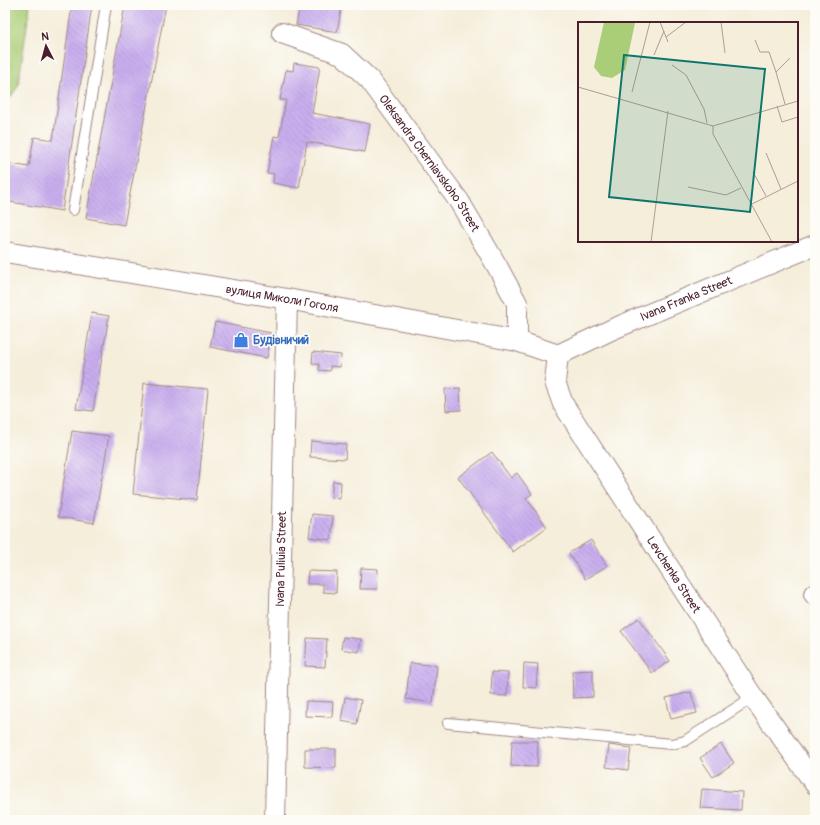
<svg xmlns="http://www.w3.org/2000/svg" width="820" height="825" viewBox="0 0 820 825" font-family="Pangolin,sans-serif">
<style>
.grass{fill:#aace77;stroke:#7a7651}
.building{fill:url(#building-back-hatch)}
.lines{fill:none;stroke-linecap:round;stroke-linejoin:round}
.lane-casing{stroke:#a08683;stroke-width:12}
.street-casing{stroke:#a08683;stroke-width:22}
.lane{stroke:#fff;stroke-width:10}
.street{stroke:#fff;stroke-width:20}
.labels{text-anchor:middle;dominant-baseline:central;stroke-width:3.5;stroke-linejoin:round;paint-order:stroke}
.street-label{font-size:12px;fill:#4a1f2b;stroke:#fdfcf7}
.shop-label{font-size:12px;font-weight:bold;fill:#366cbe;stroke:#fdfcf7;text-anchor:start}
.inset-road{fill:none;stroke:#b19b95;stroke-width:1}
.view{fill:#0f766e;fill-opacity:0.15;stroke:#0f766e;stroke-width:2}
.inset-edge{fill:none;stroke:#4a1f2b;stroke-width:2}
</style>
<defs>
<pattern id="building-back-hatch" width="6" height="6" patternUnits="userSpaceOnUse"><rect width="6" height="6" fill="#c8aeee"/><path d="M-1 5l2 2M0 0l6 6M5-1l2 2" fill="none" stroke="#ad95cc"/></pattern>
</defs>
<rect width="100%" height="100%" fill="#fdfcf7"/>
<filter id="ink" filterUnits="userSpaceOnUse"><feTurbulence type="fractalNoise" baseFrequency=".025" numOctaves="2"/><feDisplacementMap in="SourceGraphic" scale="8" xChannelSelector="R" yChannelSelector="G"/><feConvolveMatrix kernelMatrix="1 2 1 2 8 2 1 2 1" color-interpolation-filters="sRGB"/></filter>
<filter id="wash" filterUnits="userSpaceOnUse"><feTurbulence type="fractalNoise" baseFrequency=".012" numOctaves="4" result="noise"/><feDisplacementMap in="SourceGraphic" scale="16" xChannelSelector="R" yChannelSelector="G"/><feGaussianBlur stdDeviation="0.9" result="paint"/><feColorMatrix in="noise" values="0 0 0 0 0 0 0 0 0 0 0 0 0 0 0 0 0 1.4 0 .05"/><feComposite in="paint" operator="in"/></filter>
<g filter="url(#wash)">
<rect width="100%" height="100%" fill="#f5eedb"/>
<!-- grass -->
<path class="grass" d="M 5,5 L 30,5 L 18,86 L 5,106 Z"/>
<g id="blocks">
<!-- building -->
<path class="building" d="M 72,5 L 92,5 L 62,211 L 5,201 L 5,163 L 29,167 L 34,137 L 53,140 Z
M 125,5 L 166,5 L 124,225 L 86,218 Z
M 300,5 L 342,5 L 337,32 L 296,25 Z
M 294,63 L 320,67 L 312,113 L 370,124 L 365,152 L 307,142 L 299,188 L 273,183 L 274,174 L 267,173 L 274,136 L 279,137 L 286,100 L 280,100 L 286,70 L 293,71 Z
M 92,313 L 109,316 L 93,411 L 76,409 Z
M 215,322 L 271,333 L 267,358 L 210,347 Z
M 313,352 L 341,355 L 340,367 L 330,366 L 330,371 L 319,370 L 319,364 L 312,364 Z
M 144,383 L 208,389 L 197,500 L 133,494 Z
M 460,388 L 461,410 L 446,411 L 445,389 Z
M 72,431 L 109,436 L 94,523 L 58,517 Z
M 311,441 L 346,444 L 345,459 L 310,457 Z
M 492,452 L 511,478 L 517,473 L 532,494 L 526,498 L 547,527 L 513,552 L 458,477 Z
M 333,481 L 341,482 L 340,499 L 331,498 Z
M 312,514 L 333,516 L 331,540 L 309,537 Z
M 591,540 L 607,566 L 585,579 L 569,553 Z
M 361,568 L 378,569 L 377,589 L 360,589 Z
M 308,571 L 337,572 L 336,593 L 323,592 L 323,584 L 307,584 Z
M 639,618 L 670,661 L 652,673 L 621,631 Z
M 343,637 L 361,639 L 359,652 L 341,649 Z
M 307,638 L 327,639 L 325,667 L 305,666 Z
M 410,663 L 437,666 L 433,703 L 406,699 Z
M 524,663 L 538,664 L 536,688 L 523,687 Z
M 593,670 L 593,697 L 573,698 L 572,671 Z
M 492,672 L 508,673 L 507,696 L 491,695 Z
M 691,692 L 697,713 L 671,719 L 666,698 Z
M 345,697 L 361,700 L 357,724 L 341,721 Z
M 306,701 L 333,702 L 332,717 L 305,716 Z
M 512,741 L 538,741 L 537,767 L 511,766 Z
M 721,744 L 734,763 L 713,777 L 700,758 Z
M 609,745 L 631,748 L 628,770 L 606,767 Z
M 305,749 L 336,749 L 336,768 L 305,767 Z
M 702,789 L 742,792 L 741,810 L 700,808 Z"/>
</g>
</g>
<g filter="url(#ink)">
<use href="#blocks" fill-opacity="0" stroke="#a08683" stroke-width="1"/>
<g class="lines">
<defs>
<path id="lane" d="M 73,210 L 106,5
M 448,723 L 672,744 L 685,741 L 753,697"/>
<g id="street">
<path id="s1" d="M 282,33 L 342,54 L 370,80 L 459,201 L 497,266 L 517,303 L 517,341"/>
<path id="s2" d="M 5,252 L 287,299 L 517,341 L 558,355"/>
<path id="s3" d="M 558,355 L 555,382 L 563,404 L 753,697 L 815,784"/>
<path id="s4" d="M 558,355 L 613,329 L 815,245"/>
<path d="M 814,594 L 815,595"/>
<path id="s5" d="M 275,820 L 287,299"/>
</g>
</defs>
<!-- lane casing -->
<use href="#lane" class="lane-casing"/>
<!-- street casing -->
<use href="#street" class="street-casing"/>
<!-- lane -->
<use href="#lane" class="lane"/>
<!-- street -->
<use href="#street" class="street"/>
</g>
</g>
<!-- icons -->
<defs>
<symbol id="shop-bare" viewBox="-9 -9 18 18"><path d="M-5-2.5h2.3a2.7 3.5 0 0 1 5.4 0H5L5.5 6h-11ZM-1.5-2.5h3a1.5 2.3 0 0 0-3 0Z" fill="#3f7fe0" stroke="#fdfcf7" stroke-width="2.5" paint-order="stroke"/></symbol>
</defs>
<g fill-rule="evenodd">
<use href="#shop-bare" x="230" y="329" width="22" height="22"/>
</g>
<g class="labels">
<!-- street labels -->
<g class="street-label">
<text stroke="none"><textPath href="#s1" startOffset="204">Oleksandra Cherniavskoho Street</textPath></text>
<text stroke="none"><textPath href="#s4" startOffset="140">Ivana Franka Street</textPath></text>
<text stroke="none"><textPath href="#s2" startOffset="281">вулиця Миколи Гоголя</textPath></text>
<text stroke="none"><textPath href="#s5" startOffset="261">Ivana Puliuia Street</textPath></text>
<text stroke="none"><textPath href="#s3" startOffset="254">Levchenka Street</textPath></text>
</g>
<!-- shop labels -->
<g class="shop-label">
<text x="253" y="340">Будівничий</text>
</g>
</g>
<!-- overview -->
<g transform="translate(578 22)">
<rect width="220" height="220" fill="#f5eedb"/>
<path d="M 26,0 L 57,1 L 47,48 L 34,56 L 23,54 L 16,45 Z" fill="#aace77"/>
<path class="inset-road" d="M 82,0 L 90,20M 143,0 L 147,31M 88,15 L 108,0M 177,18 L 182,30 L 191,30 L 198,50M 76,33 L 86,9M 94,43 L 108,53 L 126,87 L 129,101M 0,65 L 135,104M 54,70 L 72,0M 207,82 L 198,50 L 212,36M 199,84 L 204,100 L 220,95M 135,104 L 135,112 L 194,220M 135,104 L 220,79M 188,131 L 203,167M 175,150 L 188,174M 110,165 L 148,173 L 163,166M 172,183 L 220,159M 73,220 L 90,89"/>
<path class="view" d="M 46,33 L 187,47 L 172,190 L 31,175 Z"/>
<rect width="220" height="220" class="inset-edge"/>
</g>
<!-- margin -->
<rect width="820" height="825" fill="none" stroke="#fdfcf7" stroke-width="20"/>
<!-- north arrow -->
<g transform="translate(46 46) rotate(354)" stroke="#fdfcf7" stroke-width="3" paint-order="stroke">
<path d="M0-3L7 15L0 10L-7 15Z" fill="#4a1f2b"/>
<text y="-6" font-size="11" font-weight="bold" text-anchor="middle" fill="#4a1f2b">N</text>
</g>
</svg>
